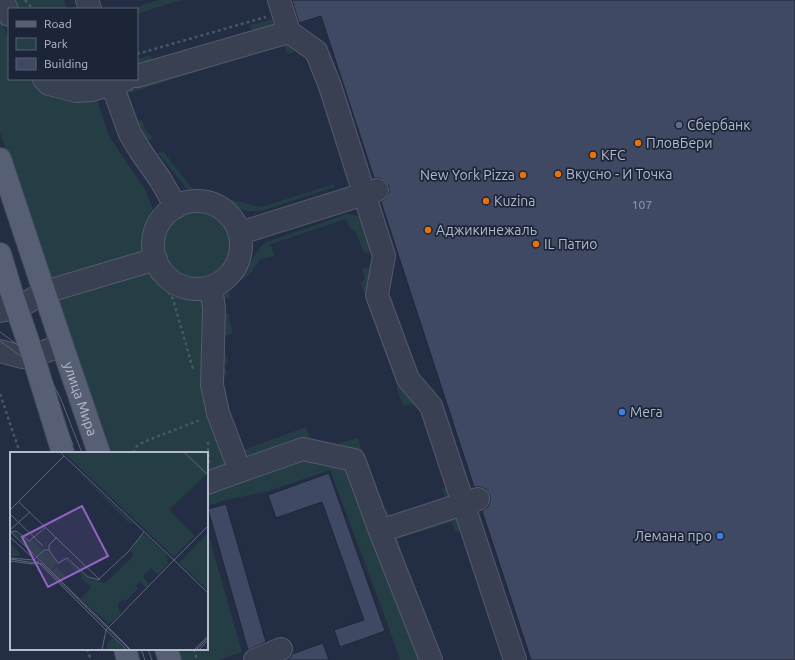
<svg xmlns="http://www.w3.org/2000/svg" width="795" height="660" viewBox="0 0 795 660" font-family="Ubuntu,sans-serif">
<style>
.green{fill:#253d44}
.building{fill:#404963;stroke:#1f273a}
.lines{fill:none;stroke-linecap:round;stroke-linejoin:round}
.minor-casing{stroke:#535b6d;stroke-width:24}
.major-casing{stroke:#42495c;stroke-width:24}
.path{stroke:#445a61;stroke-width:2.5;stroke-dasharray:3 3;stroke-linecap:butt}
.minor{stroke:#384052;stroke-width:22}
.major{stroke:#565f73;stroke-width:22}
.tram{stroke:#59637a;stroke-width:1}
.service-dot{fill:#5c6f8a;stroke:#1c2538;stroke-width:1.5}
.food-dot{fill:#e8710a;stroke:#1c2538;stroke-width:1.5}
.shop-dot{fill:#3f7fe0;stroke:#1c2538;stroke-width:1.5}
.labels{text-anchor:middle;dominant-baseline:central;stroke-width:3.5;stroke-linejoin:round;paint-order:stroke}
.number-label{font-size:12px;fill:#989eb2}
.poi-label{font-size:14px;fill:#b5bbcd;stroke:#1c2538;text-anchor:start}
.street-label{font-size:14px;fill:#b5bbcd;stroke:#1c2538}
.inset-road{fill:none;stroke:#5d667a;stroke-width:1}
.view{fill:#9265c5;fill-opacity:0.15;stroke:#9265c5;stroke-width:2}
.inset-edge{fill:none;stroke:#b5bbcd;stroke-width:2}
</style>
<rect width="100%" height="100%" fill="#232d43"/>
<!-- green -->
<path class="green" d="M 11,0 L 64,0 L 67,9 L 15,9 Z
M 158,0 L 181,0 L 137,14 L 137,9 L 131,9 Z
M 0,17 L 9,40 L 9,79 L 34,79 L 96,96 L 109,136 L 146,191 L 153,210 L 151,228 L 146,252 L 50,281 L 0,132 Z
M 272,19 L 274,26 L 253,33 L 250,25 Z
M 282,39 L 296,49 L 294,52 L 288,54 L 283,44 L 130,93 L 128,89 Z
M 151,55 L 153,64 L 137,69 L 137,59 Z
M 142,120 L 145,129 L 153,138 L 148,141 L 142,132 L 138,121 Z
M 163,151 L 193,189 L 198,192 L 261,207 L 334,184 L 335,187 L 262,211 L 247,211 L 195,197 L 186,188 L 158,153 Z
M163 246a35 35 0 1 1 70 0a35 35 0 1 1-70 0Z
M 347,214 L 357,215 L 364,222 L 372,249 C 370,252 368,253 364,253 L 355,231 L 350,229 L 346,219 L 271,244 L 274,256 L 262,259 L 259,261 L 249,275 L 230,287 L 229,290 L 230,297 L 228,299 L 225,298 C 225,294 224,289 225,285 C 227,279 236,277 241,274 C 251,265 255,252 264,243 Z
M 151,266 L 180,291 L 200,299 L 205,304 L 232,464 L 207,472 L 207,453 L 111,453 L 105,432 L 96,410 L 57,299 Z
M 371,267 L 369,291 L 364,292 L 360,283 L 365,280 L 362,268 Z
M 228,313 L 230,314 L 229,318 L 233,333 L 227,336 L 223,333 L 224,314 Z
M 226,353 L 228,363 L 224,364 L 227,373 L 227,375 L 222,375 L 222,354 Z
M 401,386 L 415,401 L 413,404 L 403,406 L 396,387 Z
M 306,427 L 310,438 L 257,457 L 247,455 L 243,450 Z
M 358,438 L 365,460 L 333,445 Z
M 302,457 L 346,469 L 422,660 L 400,660 L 390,631 L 330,470 L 266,492 L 226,500 L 207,506 L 207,489 Z
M 451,486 L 454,495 L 450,501 L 393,521 L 388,521 L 385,519 L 382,510 L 387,509 L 390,517 L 446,499 L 442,489 Z
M 457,516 L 465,530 L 456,532 L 451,522 L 398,539 L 401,550 L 398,551 L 393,538 Z
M 207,529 L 242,652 L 219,660 L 178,660 L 174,649 L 207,649 Z"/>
<!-- building -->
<path class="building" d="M 292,0 L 795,0 L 795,660 L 531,660 L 482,511 L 488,507 L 490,502 L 490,496 L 486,489 L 480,487 L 474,487 L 381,202 L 386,198 L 389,193 L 389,186 L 385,181 L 380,178 L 374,178 L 321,16 L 299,23 Z
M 329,473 L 385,631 L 340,647 L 334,630 L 364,620 L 322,502 L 276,518 L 268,495 Z
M 226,504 L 266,642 L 248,650 L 208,509 Z
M 323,643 L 329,660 L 287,660 L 291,657 L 292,654 Z"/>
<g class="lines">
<defs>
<path id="minor" d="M 3,0 L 9,15
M 87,0 L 90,9
M 279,0 L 289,32 L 316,51 L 330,86 L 384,256 L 377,295 L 408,379 L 431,406 L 515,660
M 137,76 L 289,32
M 44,79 L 49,84 L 76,91 L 92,90 L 125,80
M 110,79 L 130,134 L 141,152 L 160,179 L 176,207
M153 245a44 44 0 1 1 88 0a44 44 0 1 1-88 0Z
M 240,233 L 377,190
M 211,287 L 214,308 L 212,385 L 218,413 L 240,471 L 303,449 L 354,460 L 380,531 L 431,660
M 0,311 L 17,308 L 45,292 L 156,259
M 0,351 L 22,357 L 33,356 L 62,345
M 207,483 L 240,471
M 380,531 L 478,499
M 255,660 L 281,649"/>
<g id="major">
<path id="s1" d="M 0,159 L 62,345 L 99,453"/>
<path d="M 0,254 L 13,297 L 33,356 L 63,453"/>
<path d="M 125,649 L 128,660"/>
<path d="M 166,649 L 170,660"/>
</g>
</defs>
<!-- minor casing -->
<use href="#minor" class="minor-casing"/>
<!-- major casing -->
<use href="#major" class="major-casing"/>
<!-- path -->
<path class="path" d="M 25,0 L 33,9
M 137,54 L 266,17
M 151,242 L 155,209
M 158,277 L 173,299 L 193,369
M 0,394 L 20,453
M 208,442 L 209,463
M 134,453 C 134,446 141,443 146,441 L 200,420
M 87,649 L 91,660
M 194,649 L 197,660"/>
<!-- minor -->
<use href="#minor" class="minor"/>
<!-- major -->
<use href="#major" class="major"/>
<!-- tram -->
<path class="tram" d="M 0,332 L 33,356 L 44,368 L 60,397 L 82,453
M 0,341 L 22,357 L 39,374 L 53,399 L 73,445
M 141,649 L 145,660
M 148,649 L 152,660"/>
</g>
<!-- markers -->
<circle class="service-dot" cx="679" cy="125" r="4"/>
<g class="food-dot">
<circle cx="638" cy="143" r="4"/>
<circle cx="593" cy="155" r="4"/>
<circle cx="558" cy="174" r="4"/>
<circle cx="523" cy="175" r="4"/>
<circle cx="486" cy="201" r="4"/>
<circle cx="428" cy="230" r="4"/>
<circle cx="536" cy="244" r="4"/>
</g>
<g class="shop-dot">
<circle cx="622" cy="412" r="4"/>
<circle cx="720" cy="536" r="4"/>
</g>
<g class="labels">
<!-- number labels -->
<g class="number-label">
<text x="642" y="204">107</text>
</g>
<!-- poi labels -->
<g class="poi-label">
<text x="687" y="125">Сбербанк</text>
<text x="646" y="143">ПловБери</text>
<text x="601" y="155">KFC</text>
<text x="566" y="174">Вкусно - И Точка</text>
<text x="515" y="175" text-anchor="end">New York Pizza</text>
<text x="494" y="201">Kuzina</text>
<text x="436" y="230">Аджикинежаль</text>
<text x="544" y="244">IL Патио</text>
<text x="630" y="412">Мега</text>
<text x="712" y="536" text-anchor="end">Лемана про</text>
</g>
<!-- street labels -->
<g class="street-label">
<text stroke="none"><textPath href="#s1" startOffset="253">улица Мира</textPath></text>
</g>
</g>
<!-- overview -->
<g transform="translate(10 452)">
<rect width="198" height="198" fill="#232d43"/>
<path d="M 53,0 L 198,0 L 198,21 L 159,58 L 185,84 L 164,105 ZM 54,6 L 122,70 L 122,71 L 120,72 ZM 4,79 L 16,89 L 23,88 L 33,98 L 27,104 L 3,81 ZM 198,81 L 198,138 L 169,111 ZM 131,83 L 136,83 L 156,102 L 158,111 L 148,123 L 141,116 L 133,125 L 139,132 L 136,136 L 130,130 L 126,134 L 128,136 L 117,148 L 112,148 L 108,152 L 110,162 L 99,172 L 71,147 L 81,135 L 70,126 L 72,124 L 66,118 L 55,108 L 47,115 L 56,125 L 52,129 L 42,119 L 53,108 L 56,107 L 78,126 L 95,131 L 123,104 L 121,99 ZM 0,91 L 10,101 L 9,104 L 0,104 ZM 34,99 L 39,100 L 47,110 L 41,118 L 28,105 ZM 104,186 L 115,198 L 96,198 L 98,189 Z" fill="#253d44"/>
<path class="inset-road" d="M 50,0 L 164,108 L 198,74M 174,0 L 198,23M 9,50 L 90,128M 0,58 L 54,4M 0,62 L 33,94M 0,78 L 20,60M 0,79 L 98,175M 1,80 L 6,79 L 19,89 L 35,76M 0,85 L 24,107M 39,98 L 48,111 L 57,106 L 78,125 L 89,128M 0,106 L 24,108 L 34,98 L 39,98 L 39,93 L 47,85M 0,107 L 32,112 L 120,198M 0,109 L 23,112 L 29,109M 27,109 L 96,178M 89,127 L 119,99 L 134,80M 98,175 L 121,198M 96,178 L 117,198M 92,198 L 96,178 L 164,108 L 198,141M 184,198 L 198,184M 186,198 L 198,186M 189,198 L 198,188"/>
<path class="view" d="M 72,54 L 98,104 L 38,135 L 12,85 Z"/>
<rect width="198" height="198" class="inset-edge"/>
</g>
<!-- legend -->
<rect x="8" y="8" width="130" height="72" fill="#1c2538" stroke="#596174"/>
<rect x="16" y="21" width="20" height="6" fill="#565f73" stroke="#596174"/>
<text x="44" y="28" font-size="12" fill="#b5bbcd">Road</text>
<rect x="16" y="38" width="20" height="12" fill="#253d44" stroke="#596174"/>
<text x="44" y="48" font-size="12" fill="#b5bbcd">Park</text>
<rect x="16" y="58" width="20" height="12" fill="#404963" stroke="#596174"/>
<text x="44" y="68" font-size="12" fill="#b5bbcd">Building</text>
</svg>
